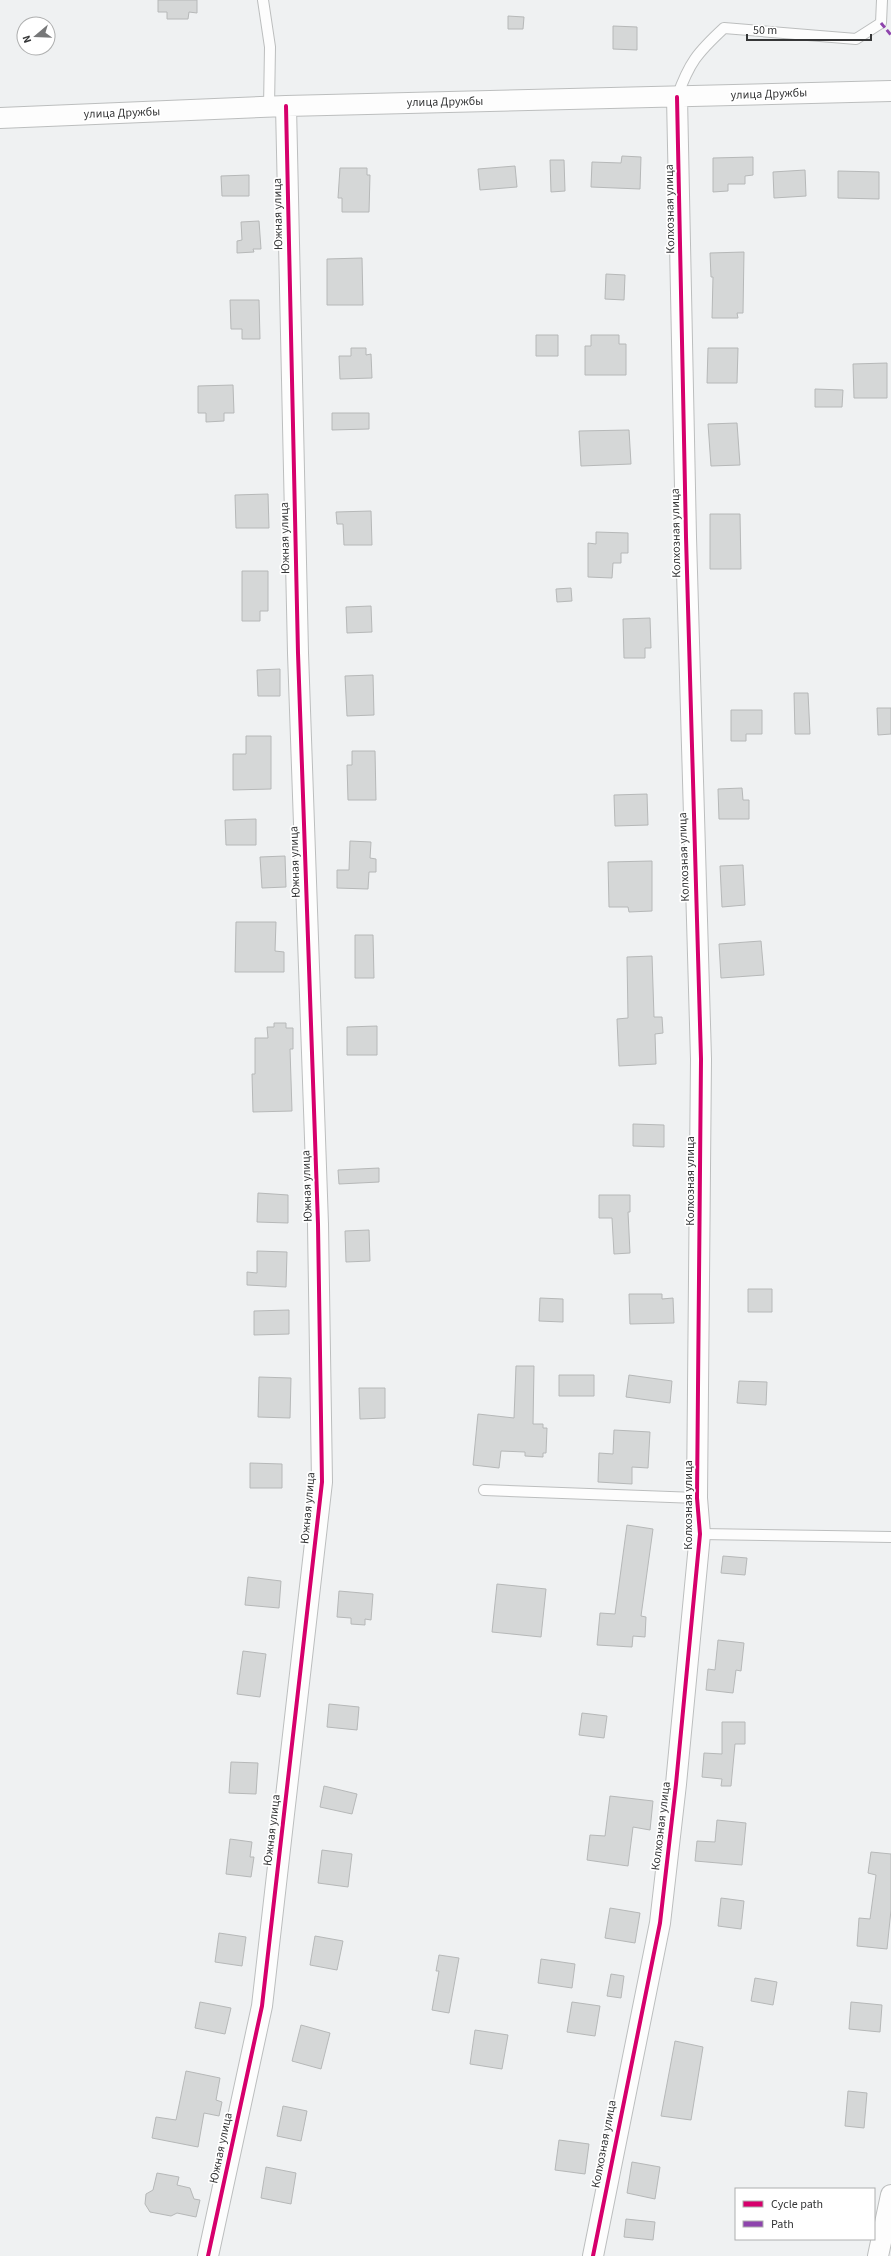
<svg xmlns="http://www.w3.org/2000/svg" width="891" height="2256" viewBox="0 0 891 2256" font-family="'Source Sans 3',sans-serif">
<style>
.building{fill:#d5d7d7;stroke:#b6b8b8}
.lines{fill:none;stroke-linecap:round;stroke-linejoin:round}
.lane-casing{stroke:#bcbebe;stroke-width:12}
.street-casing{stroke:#bcbebe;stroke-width:22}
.lane{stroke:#fdfdfd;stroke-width:10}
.street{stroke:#fdfdfd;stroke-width:20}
.quiet{stroke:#8e44ad;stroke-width:3;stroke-dasharray:6 3;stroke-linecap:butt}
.cycleway-casing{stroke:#fff;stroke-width:6}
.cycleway{stroke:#d6006c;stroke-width:4}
.labels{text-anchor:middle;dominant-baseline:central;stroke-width:3.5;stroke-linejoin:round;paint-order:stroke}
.street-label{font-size:12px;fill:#353637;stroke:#fff}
</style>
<rect width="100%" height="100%" fill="#eff1f2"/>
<!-- building -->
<path class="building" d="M 158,0 L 197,0 L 197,13 L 189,12 L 188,19 L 167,19 L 167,12 L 158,12 Z
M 508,16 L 524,17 L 523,29 L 508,29 Z
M 613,26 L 637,27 L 637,50 L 613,49 Z
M 622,156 L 641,157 L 640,189 L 591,187 L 592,162 L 621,163 Z
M 753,157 L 753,175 L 745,176 L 745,184 L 728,184 L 728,191 L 713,192 L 713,158 Z
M 550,160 L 564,160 L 565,191 L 551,192 Z
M 515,166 L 517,187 L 480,190 L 478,169 Z
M 340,168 L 367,168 L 367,175 L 370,175 L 369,212 L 342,212 L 342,198 L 338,198 Z
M 805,170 L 806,196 L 774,198 L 773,172 Z
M 838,171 L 879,172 L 879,199 L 838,198 Z
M 249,175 L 249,196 L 222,196 L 221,176 Z
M 259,221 L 261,249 L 253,249 L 254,252 L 237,253 L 237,241 L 242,240 L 241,222 Z
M 744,252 L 743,313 L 737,313 L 738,318 L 712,318 L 713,277 L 711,277 L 710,253 Z
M 362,258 L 363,305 L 327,305 L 327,259 Z
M 606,274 L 625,275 L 624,300 L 605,299 Z
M 230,300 L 259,300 L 260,339 L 242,339 L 242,329 L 231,329 Z
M 536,335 L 558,335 L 558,356 L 536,356 Z
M 591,335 L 619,335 L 619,344 L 626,344 L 626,375 L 585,375 L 585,346 L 591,346 Z
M 351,348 L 366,348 L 366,355 L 371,354 L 372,378 L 340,379 L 339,356 L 351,356 Z
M 708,348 L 738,348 L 737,383 L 707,383 Z
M 887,363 L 887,398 L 854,398 L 853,364 Z
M 233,385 L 234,413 L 224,413 L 224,421 L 206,422 L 206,413 L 198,413 L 198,386 Z
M 815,389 L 843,390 L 842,407 L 815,407 Z
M 332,413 L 369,413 L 369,429 L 332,430 Z
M 737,423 L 740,465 L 711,466 L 708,424 Z
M 629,430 L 631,464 L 581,466 L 579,431 Z
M 268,494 L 269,528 L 236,528 L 235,495 Z
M 371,511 L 372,545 L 344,545 L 343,524 L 337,524 L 336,512 Z
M 710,514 L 740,514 L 741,569 L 710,569 Z
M 596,532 L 628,533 L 628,553 L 621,553 L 621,563 L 613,563 L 612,578 L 588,577 L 588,543 L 596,544 Z
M 242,571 L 268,571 L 268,611 L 260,611 L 260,621 L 242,621 Z
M 571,588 L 572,601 L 557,602 L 556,589 Z
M 371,606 L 372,632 L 347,633 L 346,607 Z
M 650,618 L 651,648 L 645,648 L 645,658 L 624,658 L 623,619 Z
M 280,669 L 280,696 L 258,696 L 257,670 Z
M 373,675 L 374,715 L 347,716 L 345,676 Z
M 794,693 L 808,693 L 810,734 L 795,734 Z
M 877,708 L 891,708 L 891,734 L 878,735 Z
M 731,710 L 762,710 L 762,734 L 746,734 L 746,741 L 731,741 Z
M 246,736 L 271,736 L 271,789 L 233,790 L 233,754 L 246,754 Z
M 352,751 L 375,751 L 376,800 L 348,800 L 347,765 L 352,765 Z
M 742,788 L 743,800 L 749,800 L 749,819 L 719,819 L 718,789 Z
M 647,794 L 648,825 L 615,826 L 614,795 Z
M 256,819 L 256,845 L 226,845 L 225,820 Z
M 350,841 L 371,842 L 370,858 L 376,859 L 376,872 L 369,872 L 368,889 L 337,888 L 337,870 L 349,870 Z
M 285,856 L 286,887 L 262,888 L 260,857 Z
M 652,861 L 652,911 L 629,912 L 628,907 L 609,907 L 608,862 Z
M 743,865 L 745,905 L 722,907 L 720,866 Z
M 236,922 L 276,922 L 275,951 L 284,952 L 284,972 L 235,972 Z
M 355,935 L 373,935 L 374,978 L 355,978 Z
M 761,941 L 764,975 L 721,978 L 719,944 Z
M 652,956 L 654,1017 L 662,1017 L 663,1033 L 655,1034 L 656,1064 L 619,1066 L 617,1019 L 628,1018 L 627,957 Z
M 274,1023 L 286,1023 L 286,1028 L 293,1028 L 293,1049 L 290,1049 L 292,1111 L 253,1112 L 252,1074 L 255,1074 L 255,1038 L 268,1038 L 267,1027 L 274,1027 Z
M 377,1026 L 377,1055 L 347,1055 L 347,1027 Z
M 633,1124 L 664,1125 L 664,1147 L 633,1146 Z
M 379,1168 L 379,1182 L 339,1184 L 338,1170 Z
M 258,1193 L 288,1195 L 288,1223 L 257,1222 Z
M 599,1195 L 630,1195 L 630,1212 L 628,1212 L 630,1253 L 614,1254 L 612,1218 L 599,1218 Z
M 369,1230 L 370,1261 L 346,1262 L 345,1231 Z
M 257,1251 L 287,1252 L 286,1287 L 247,1285 L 247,1272 L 257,1273 Z
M 748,1289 L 772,1289 L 772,1312 L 748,1312 Z
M 629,1294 L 662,1294 L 662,1299 L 673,1298 L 674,1323 L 630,1324 Z
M 540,1298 L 563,1299 L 563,1322 L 539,1321 Z
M 289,1310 L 289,1334 L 254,1335 L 254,1311 Z
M 516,1366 L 534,1366 L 533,1424 L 543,1424 L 543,1428 L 547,1428 L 546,1453 L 543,1453 L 543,1457 L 525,1456 L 525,1452 L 501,1451 L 499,1468 L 473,1465 L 478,1414 L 514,1418 Z
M 559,1375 L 594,1375 L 594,1396 L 559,1396 Z
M 629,1375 L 672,1381 L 670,1403 L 626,1397 Z
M 259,1377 L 291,1378 L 290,1418 L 258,1417 Z
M 739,1381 L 767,1382 L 766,1405 L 737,1403 Z
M 359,1388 L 385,1388 L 385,1418 L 360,1419 Z
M 614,1430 L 650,1432 L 648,1468 L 632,1467 L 632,1484 L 598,1482 L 599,1453 L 613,1454 Z
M 250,1463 L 282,1464 L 282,1488 L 250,1488 Z
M 627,1525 L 653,1529 L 641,1616 L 646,1617 L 645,1637 L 633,1636 L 632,1647 L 597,1645 L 600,1613 L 615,1614 Z
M 723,1556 L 747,1558 L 745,1575 L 721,1573 Z
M 248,1577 L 281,1581 L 279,1608 L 245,1605 Z
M 497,1584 L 546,1589 L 541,1637 L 492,1632 Z
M 339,1591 L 373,1594 L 371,1620 L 365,1619 L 365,1625 L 351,1624 L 351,1618 L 337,1617 Z
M 718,1640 L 744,1643 L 741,1671 L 736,1670 L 733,1693 L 706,1690 L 708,1669 L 715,1670 Z
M 243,1651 L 266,1654 L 260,1697 L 237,1694 Z
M 329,1704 L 359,1707 L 357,1730 L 327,1727 Z
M 582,1713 L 607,1716 L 604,1738 L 579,1735 Z
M 722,1722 L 745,1722 L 745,1744 L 735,1744 L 731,1786 L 721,1786 L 722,1779 L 702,1777 L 704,1753 L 722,1754 Z
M 231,1762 L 258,1763 L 256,1794 L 229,1793 Z
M 324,1786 L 357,1794 L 352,1814 L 320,1807 Z
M 610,1796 L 653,1801 L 650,1830 L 633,1827 L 628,1866 L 587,1860 L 590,1835 L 605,1836 Z
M 717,1820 L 746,1823 L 742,1865 L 695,1861 L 697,1841 L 715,1842 Z
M 230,1839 L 252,1842 L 250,1857 L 254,1857 L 251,1877 L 226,1874 Z
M 322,1850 L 352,1854 L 348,1887 L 318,1883 Z
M 871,1852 L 891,1854 L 891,1910 L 887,1949 L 857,1946 L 859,1918 L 870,1919 L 876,1875 L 868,1873 Z
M 721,1898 L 744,1901 L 741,1929 L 718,1926 Z
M 610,1908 L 640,1913 L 635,1943 L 605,1938 Z
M 219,1933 L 246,1937 L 242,1966 L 215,1962 Z
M 315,1936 L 343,1941 L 337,1970 L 310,1965 Z
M 439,1955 L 459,1958 L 449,2013 L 432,2010 L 439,1971 L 436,1971 Z
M 541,1959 L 575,1964 L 572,1988 L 538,1983 Z
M 611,1974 L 624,1976 L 621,1998 L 607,1996 Z
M 755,1978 L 777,1982 L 773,2005 L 751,2001 Z
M 200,2002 L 231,2008 L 225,2034 L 195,2028 Z
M 572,2002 L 600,2006 L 595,2036 L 567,2032 Z
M 851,2002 L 882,2005 L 880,2032 L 849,2029 Z
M 301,2025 L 330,2033 L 321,2069 L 292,2061 Z
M 475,2030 L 508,2035 L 502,2069 L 470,2064 Z
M 675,2041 L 703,2047 L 691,2120 L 661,2116 Z
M 186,2071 L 220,2078 L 216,2100 L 222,2102 L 219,2116 L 204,2113 L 198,2147 L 152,2138 L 156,2117 L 176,2120 Z
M 848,2091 L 867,2093 L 864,2128 L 845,2126 Z
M 283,2106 L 307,2111 L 301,2141 L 277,2136 Z
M 559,2140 L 589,2144 L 585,2174 L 555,2170 Z
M 632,2162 L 660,2167 L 655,2199 L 627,2193 Z
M 266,2167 L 296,2173 L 291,2204 L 261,2198 Z
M 157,2173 L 179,2177 L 177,2185 L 190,2188 L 194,2199 L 200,2200 L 196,2217 L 177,2213 L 171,2216 L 150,2212 L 145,2204 L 146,2194 L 153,2190 Z
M 626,2219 L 655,2222 L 653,2240 L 624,2237 Z"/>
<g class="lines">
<defs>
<path id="lane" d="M 263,0 L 270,47 L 269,107
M 677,97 C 689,63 697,53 724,28 L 856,39 L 881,23 L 882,0
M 484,1490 L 697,1498
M 700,1534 L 891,1537"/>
<path id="street" d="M 0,118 L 286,106 L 891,91
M 208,2256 L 262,2006 L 322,1482 L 318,1224 L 298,653 L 286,106
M 593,2256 L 660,1923 L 676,1784 L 700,1534 L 697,1498 L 701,1059 L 686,537 L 677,97
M 878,2256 L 891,2195"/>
</defs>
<!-- lane casing -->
<use href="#lane" class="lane-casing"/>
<!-- street casing -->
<use href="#street" class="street-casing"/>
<!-- lane -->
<use href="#lane" class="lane"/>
<!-- street -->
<use href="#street" class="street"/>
<!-- quiet -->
<path class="quiet" d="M 881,23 L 891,35"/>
<defs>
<path id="cycleway" d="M 208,2256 L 262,2006 L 322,1482 L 318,1224 L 298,653 L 286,106
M 593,2256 L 660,1923 L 676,1784 L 700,1534 L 697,1498 L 701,1059 L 686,537 L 677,97"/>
</defs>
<!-- cycleway casing -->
<use href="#cycleway" class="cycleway-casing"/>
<!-- cycleway -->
<use href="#cycleway" class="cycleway"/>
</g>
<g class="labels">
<!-- street labels -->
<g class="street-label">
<text transform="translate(769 94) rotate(-2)">улица Дружбы</text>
<text transform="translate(445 102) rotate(-1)">улица Дружбы</text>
<text transform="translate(122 113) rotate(-2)">улица Дружбы</text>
<text transform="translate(670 209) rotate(-91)">Колхозная улица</text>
<text transform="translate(278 214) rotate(-91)">Южная улица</text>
<text transform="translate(676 533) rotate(-91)">Колхозная улица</text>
<text transform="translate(285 538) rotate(-91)">Южная улица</text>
<text transform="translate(684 857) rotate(-92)">Колхозная улица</text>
<text transform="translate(295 862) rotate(-92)">Южная улица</text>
<text transform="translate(690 1181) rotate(-90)">Колхозная улица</text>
<text transform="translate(307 1186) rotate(-92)">Южная улица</text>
<text transform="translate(688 1505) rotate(-90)">Колхозная улица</text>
<text transform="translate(308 1508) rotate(-85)">Южная улица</text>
<text transform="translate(661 1826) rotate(-83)">Колхозная улица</text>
<text transform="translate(272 1830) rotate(-83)">Южная улица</text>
<text transform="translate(604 2144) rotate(-79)">Колхозная улица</text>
<text transform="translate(221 2148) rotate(-78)">Южная улица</text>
</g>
</g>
<!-- legend -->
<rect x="735" y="2188" width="140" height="52" fill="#ffffff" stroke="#aeafaf"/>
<rect x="743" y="2201" width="20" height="6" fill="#d6006c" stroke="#aeafaf"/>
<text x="771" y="2208" font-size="12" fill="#353637">Cycle path</text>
<rect x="743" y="2221" width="20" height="6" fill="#8e44ad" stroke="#aeafaf"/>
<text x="771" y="2228" font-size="12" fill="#353637">Path</text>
<!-- north arrow -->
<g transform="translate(36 36) rotate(251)"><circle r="19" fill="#ffffff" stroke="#aeafaf"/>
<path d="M0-3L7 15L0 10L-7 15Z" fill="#767778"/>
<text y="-6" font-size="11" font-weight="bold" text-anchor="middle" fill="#353637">N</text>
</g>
<!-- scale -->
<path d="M747 34v6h124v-6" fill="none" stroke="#353637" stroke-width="2"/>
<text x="753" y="34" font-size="12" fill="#353637" stroke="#ffffff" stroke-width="3" paint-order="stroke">50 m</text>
</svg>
